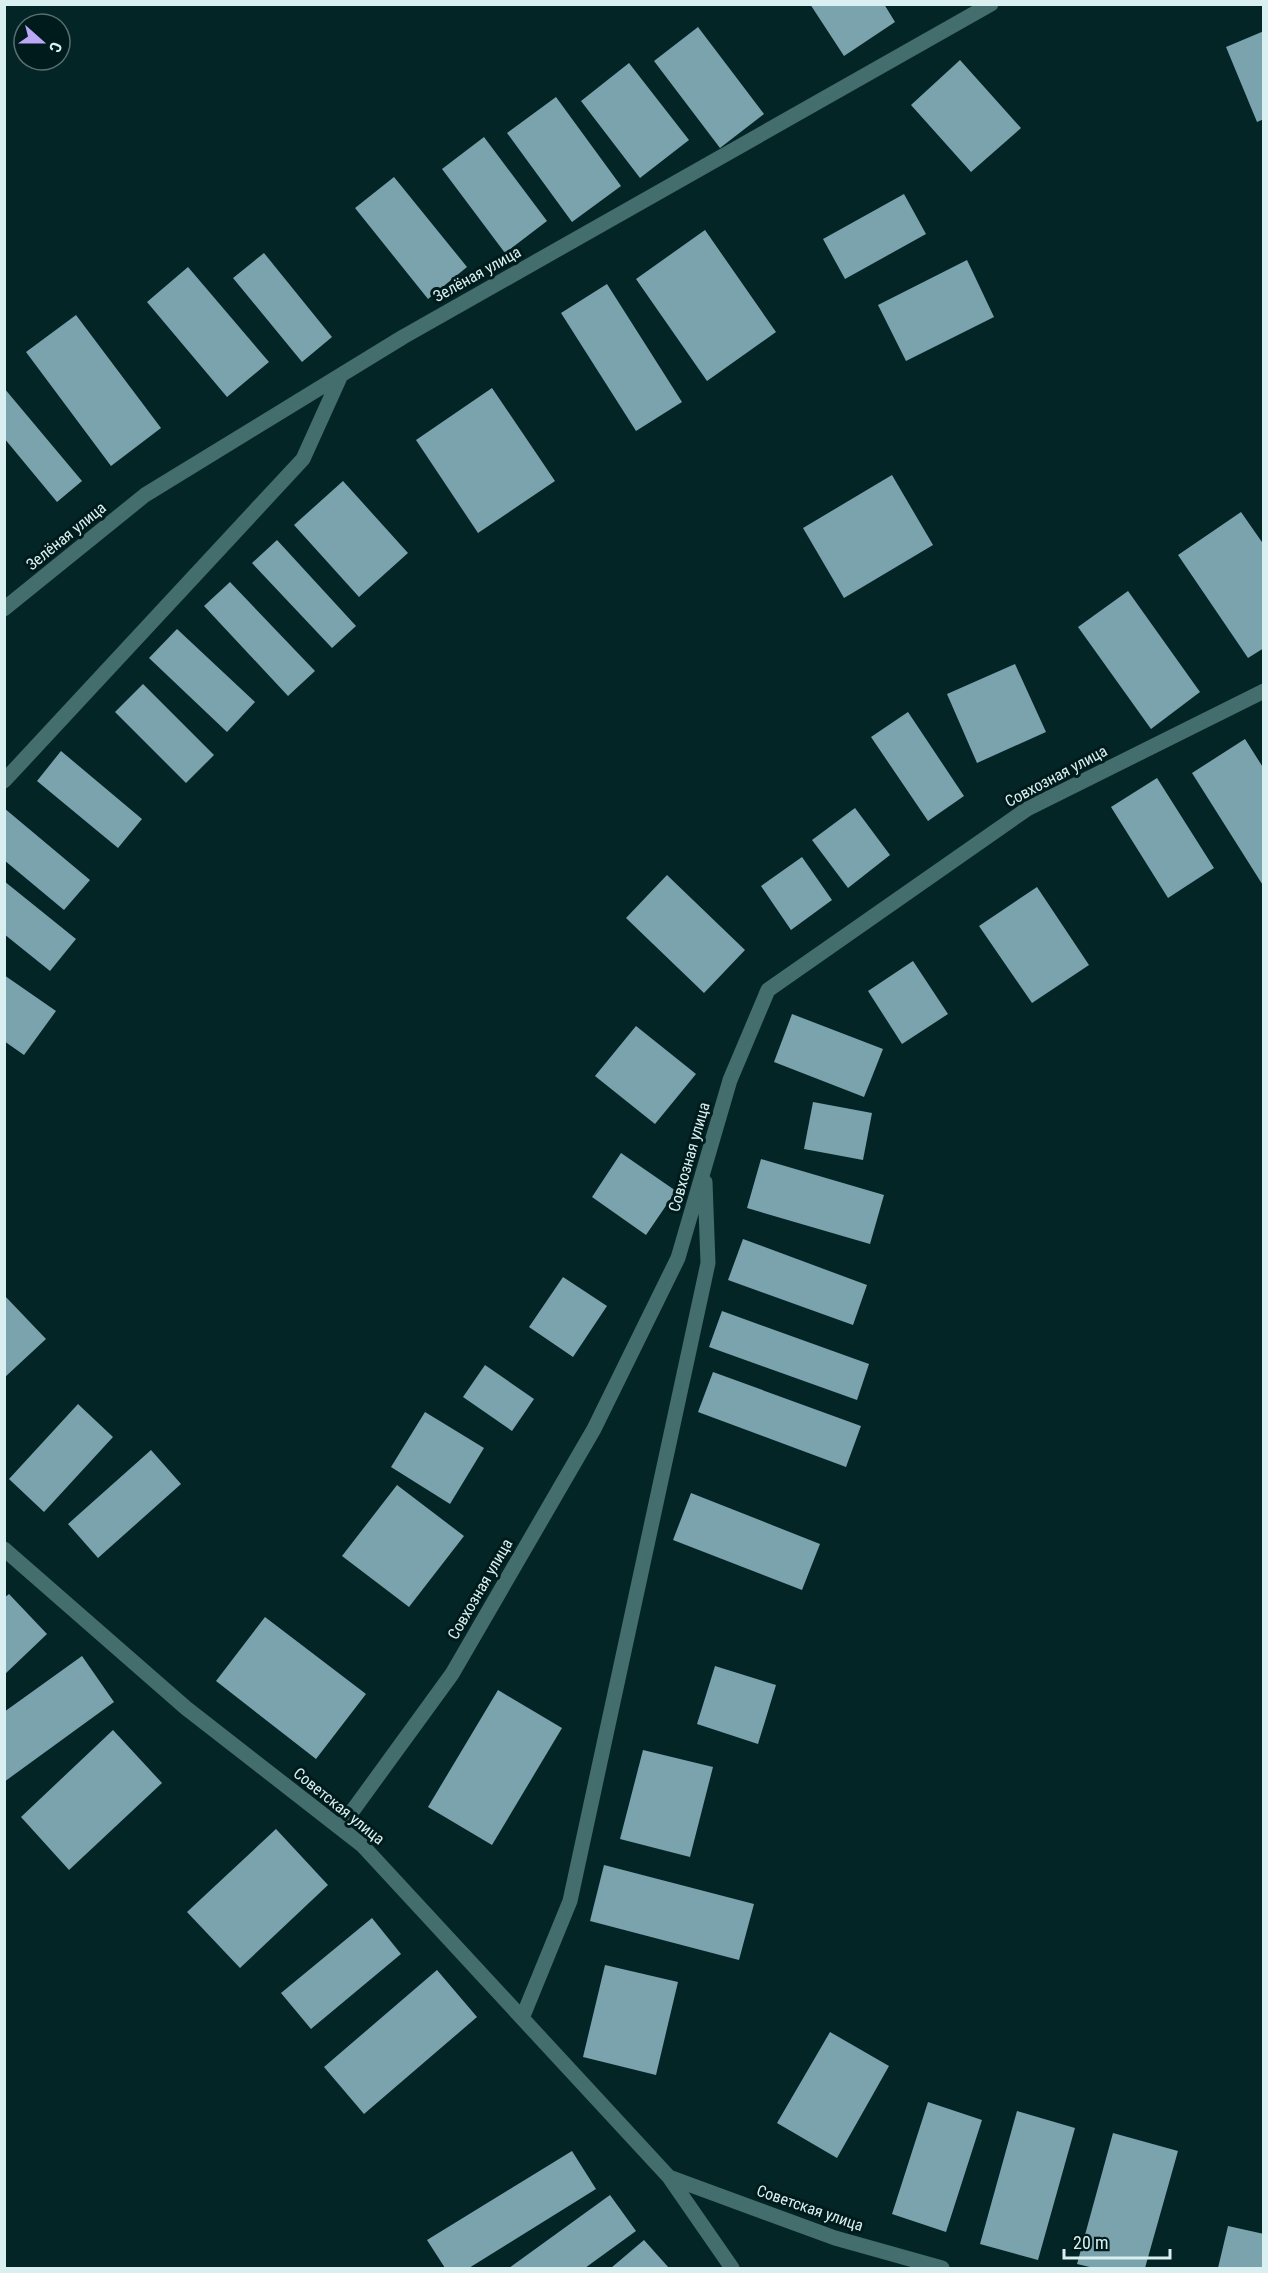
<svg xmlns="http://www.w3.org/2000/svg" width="1268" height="2273" viewBox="0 0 1268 2273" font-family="'Roboto Condensed',sans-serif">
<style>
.building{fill:#7ba3ae}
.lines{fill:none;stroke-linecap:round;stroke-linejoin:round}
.minor{stroke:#446d6e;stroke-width:15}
.labels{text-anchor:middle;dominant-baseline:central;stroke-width:6;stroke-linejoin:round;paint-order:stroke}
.street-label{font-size:16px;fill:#daf0f0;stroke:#001b1c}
</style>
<rect width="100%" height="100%" fill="#042526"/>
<!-- building -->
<path class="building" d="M 810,4 L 884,4 L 895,22 L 844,56 Z
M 698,27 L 764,114 L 720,148 L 654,61 Z
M 1264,31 L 1264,119 L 1257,122 L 1226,47 Z
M 960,60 L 1021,128 L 971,172 L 911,105 Z
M 629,63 L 689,140 L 640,178 L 581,101 Z
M 556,97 L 621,186 L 572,222 L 507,133 Z
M 484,137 L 547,221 L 505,253 L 442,169 Z
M 394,177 L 467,267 L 428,299 L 355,208 Z
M 904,194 L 926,234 L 845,279 L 823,239 Z
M 705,230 L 776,332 L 707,381 L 636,279 Z
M 264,253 L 332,337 L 302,362 L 233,278 Z
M 967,260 L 994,317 L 906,361 L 878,305 Z
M 188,267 L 269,362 L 227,397 L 147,302 Z
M 607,284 L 682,402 L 636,431 L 561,313 Z
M 76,315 L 161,428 L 111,466 L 26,352 Z
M 4,388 L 82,481 L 57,502 L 4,438 Z
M 492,388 L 555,481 L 478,533 L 416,440 Z
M 892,475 L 933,545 L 844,598 L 803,528 Z
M 343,481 L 408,553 L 359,597 L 294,525 Z
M 1241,512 L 1264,545 L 1264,648 L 1248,658 L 1178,555 Z
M 277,540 L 356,626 L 332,648 L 252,563 Z
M 230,582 L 315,671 L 288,696 L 204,606 Z
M 1128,591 L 1200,692 L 1151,729 L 1078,627 Z
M 177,629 L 255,702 L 227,732 L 149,658 Z
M 1015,664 L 1046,732 L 977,763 L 947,694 Z
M 143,684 L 214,755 L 186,783 L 115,712 Z
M 908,712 L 964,796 L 928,821 L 871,737 Z
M 1245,739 L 1264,769 L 1264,887 L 1192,773 Z
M 61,751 L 142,819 L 118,848 L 37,781 Z
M 1157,778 L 1214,868 L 1168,898 L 1111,807 Z
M 4,808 L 90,880 L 64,910 L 4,860 Z
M 855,808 L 890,855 L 848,888 L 812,840 Z
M 802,857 L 832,900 L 791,930 L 761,886 Z
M 667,875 L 745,950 L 704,993 L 626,918 Z
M 4,881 L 76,939 L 50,971 L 4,934 Z
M 1037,887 L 1089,965 L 1032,1003 L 979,926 Z
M 913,961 L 948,1014 L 902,1044 L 868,991 Z
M 4,975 L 56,1011 L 24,1055 L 4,1041 Z
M 792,1014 L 883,1049 L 864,1097 L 774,1062 Z
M 636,1026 L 696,1074 L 655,1124 L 595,1076 Z
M 813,1102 L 872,1113 L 863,1160 L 804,1149 Z
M 621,1153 L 676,1191 L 646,1235 L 592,1197 Z
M 761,1159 L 884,1195 L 870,1244 L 747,1208 Z
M 743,1239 L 867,1285 L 853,1325 L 728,1280 Z
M 563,1277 L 607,1306 L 573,1357 L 529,1327 Z
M 4,1295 L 46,1339 L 4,1378 Z
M 722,1311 L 869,1364 L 857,1400 L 709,1347 Z
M 485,1365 L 534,1399 L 512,1431 L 463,1397 Z
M 713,1372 L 861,1426 L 846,1467 L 698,1412 Z
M 78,1404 L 113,1437 L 44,1512 L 9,1479 Z
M 425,1412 L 484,1448 L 450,1504 L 391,1467 Z
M 151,1450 L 181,1484 L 98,1558 L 68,1524 Z
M 397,1485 L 464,1536 L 409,1607 L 342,1556 Z
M 691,1493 L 820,1544 L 802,1590 L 673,1540 Z
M 9,1594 L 47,1634 L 4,1675 L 4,1598 Z
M 265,1617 L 366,1694 L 316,1759 L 216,1681 Z
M 82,1656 L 114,1702 L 4,1782 L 4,1712 Z
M 715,1666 L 776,1685 L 758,1744 L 697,1724 Z
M 498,1690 L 562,1728 L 492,1845 L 428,1807 Z
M 113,1730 L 162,1783 L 69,1870 L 21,1817 Z
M 643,1750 L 713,1767 L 690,1857 L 620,1839 Z
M 276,1829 L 328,1885 L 240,1968 L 187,1912 Z
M 604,1865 L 754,1904 L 739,1960 L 590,1921 Z
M 372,1918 L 401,1954 L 311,2029 L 281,1993 Z
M 605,1965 L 678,1982 L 656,2075 L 583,2057 Z
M 437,1970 L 477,2017 L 364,2114 L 324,2067 Z
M 830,2032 L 889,2066 L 837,2158 L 777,2123 Z
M 928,2102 L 982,2120 L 946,2232 L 892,2214 Z
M 1017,2111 L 1075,2128 L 1038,2260 L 980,2244 Z
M 1113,2133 L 1178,2151 L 1145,2268 L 1094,2268 L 1077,2264 Z
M 572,2151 L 596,2189 L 469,2268 L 445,2268 L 427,2240 Z
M 610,2195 L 636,2231 L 585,2268 L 509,2268 Z
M 1228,2226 L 1264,2234 L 1264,2268 L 1218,2268 Z
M 644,2240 L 669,2268 L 611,2268 Z"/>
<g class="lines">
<!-- minor -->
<path class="minor" d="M 4,609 L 145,495 L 403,337 L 991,4
M 4,781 L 303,459 L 341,375
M 4,1549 L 186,1708 L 362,1845 L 669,2177 L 732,2268
M 340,1828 L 452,1674 L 594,1429 L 678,1258 L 730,1080 L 768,990 L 1027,809 L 1264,691
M 523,2016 L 570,1901 L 708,1263 L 705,1182
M 669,2177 L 835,2238 L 942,2268"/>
</g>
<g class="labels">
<!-- street labels -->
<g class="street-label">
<text transform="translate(477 274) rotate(-29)">Зелёная улица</text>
<text transform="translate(66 536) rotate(-39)">Зелёная улица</text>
<text transform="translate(1056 776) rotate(-28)">Совхозная улица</text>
<text transform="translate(689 1157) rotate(-74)">Совхозная улица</text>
<text transform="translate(480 1589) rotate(-60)">Совхозная улица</text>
<text transform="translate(339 1806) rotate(39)">Советская улица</text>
<text transform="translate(810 2208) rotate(19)">Советская улица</text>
</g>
</g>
<!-- border -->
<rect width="1268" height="2273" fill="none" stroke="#daf0f0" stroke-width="12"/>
<!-- north arrow -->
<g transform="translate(42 42) rotate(111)"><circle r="28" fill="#001b1c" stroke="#577071" stroke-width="1.5"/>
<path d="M0-4.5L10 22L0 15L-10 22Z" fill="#bca9f5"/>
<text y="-9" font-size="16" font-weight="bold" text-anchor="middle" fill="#daf0f0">С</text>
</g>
<!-- scale -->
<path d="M1064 2249v9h106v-9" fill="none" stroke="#daf0f0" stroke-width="3"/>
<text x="1073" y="2249" font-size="18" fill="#daf0f0" stroke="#001b1c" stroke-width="4.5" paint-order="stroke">20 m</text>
</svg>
